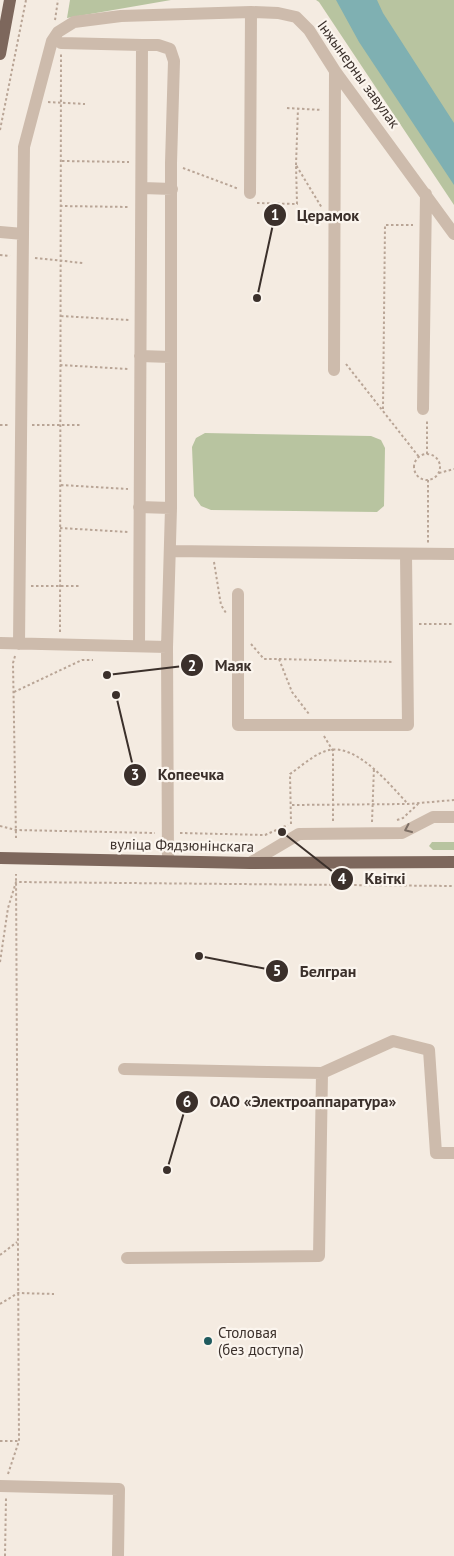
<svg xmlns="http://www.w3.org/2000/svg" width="454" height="1556" viewBox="0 0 454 1556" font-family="'PT Sans',sans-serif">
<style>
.green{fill:#b8c4a0}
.water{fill:#7fb0b2}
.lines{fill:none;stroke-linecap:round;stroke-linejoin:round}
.path{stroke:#b9a596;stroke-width:2;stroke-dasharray:2.5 2.5;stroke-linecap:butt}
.minor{stroke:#cdbbac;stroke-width:12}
.major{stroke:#7d675c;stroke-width:12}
.oneway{stroke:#7d6f65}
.poi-dot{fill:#1f5a5e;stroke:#fbf5ee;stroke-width:2}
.labels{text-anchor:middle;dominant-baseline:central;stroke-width:4.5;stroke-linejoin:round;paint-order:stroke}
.street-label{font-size:15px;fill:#3b302b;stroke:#fbf5ee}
.poi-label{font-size:15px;fill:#3b302b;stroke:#fbf5ee;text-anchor:start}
.leader{fill:none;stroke:#3b302b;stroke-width:2}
.callout-dot{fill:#3b302b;stroke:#fbf5ee;stroke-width:2}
.mark-label{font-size:15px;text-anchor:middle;font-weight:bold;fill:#fff}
.callout-label{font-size:16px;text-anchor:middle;font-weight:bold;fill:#3b302b;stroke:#fbf5ee;stroke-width:4.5;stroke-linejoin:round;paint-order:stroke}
</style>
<rect width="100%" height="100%" fill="#f4ebe1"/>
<!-- green -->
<path class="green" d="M 70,0 L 171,0 L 67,18 Z
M 316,0 L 454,0 L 454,205 L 319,2 Z
M 205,433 L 371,436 L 381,440 L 385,448 L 384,506 L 377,512 L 211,510 L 201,506 L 194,496 L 192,447 L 196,438 Z
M 432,842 L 454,842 L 454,850 L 433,850 L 429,846 Z"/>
<!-- water -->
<path class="water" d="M 336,0 L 377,0 L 383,13 L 454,123 L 454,185 L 359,42 Z"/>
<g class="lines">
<!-- path -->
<path class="path" d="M 55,20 L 58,0
M 48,102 L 85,104
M 287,108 L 322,110
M 0,130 L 26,0
M 62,161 L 129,162
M 296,165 L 298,108
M 183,168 L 239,189
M 257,203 L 297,204 L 296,165 L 322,208
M 60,206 L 130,207
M 0,255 L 10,256
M 35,258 L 83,263
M 61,316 L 129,320
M 346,364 L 419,457
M 60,365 L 128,369
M 383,409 L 385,225 L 413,225
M 0,425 L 9,425
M 32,425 L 82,425
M 427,454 L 427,419
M414 467a13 13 0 1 1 26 0a13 13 0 1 1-26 0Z
M 439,473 L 454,469
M 428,480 L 428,543
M 61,485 L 128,489
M 60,528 L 128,532
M 214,562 L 221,605 L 226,613
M 31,586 L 81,586
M 419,624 L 454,624
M 60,632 L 61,54
M 251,644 L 264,659 L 279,659 L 292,692 L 309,714
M 15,656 L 13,663 L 16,838
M 279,659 L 394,662
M 14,692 L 82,660 L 93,660
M 324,736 L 333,751 L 333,821
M 292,805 L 408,804 L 454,800
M 397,820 L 403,818 L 419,803
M 372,822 L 374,767
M 291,824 L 290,774 C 300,767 311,757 323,752 C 353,738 390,785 408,804
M 0,826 L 16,830 L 155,833
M 180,833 L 265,835 L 288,825
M 0,962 L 8,908 L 16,882 L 454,886
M 0,1255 L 17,1242
M 0,1304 L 18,1293 L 54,1294
M 0,1441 L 19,1441
M 8,1474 L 19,1441 L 16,874
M 5,1556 L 6,1498"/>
<!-- minor -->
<path class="minor" d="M 61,43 L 142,45 L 139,645
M 142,45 L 158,45 L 170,49 L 174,61 L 171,163 L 171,508 L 167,647 L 168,861
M 143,188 L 172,189
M 250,193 L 251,12
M 0,232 L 23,234 L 24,147 L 52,41 L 58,32 L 74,22 L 121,16 L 251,12 L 278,13 L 296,17 L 309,30 L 335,71 L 454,234
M 140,356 L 171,357
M 334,370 L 335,71
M 423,409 L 426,194
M 139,507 L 171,508
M 170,551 L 454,554
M 238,594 L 238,725 L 408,725 L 406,555
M 0,643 L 167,647
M 19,644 L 23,234
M 250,863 L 299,834 L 402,833 L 433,817 L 454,817
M 124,1069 L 322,1073 L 393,1041 L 429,1050 L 436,1153 L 454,1153
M 127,1258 L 319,1256 L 322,1073
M 0,1486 L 119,1489 L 118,1556"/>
<!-- major -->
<path class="major" d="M 0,54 L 10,0
M 0,858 L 250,863 L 454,862"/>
</g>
<!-- one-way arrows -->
<defs><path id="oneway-chevron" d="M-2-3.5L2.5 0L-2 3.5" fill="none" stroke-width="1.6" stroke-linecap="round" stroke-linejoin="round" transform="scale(1.25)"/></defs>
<use class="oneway" href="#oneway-chevron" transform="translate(408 829) rotate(156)"/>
<!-- markers -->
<circle class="poi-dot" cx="208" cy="1341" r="5"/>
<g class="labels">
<!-- street labels -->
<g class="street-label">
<text transform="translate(359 74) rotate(54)">Інжынерны завулак</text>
<text transform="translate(182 845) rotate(1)">вуліца Фядзюнінскага</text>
</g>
<!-- poi labels -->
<g class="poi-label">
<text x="218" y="1332">Столовая<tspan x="218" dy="17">(без доступа)</tspan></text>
</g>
</g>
<!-- callouts -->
<path class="leader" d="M257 298L275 215M107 675L192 665M116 695L135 775M282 832L342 879M199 956L277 971M167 1170L187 1102"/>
<g class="callout-dot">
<circle cx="257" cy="298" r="5"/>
<circle cx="107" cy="675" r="5"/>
<circle cx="116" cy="695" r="5"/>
<circle cx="282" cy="832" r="5"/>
<circle cx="199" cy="956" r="5"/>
<circle cx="167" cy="1170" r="5"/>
<circle cx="275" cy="215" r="12"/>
<circle cx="192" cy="665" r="12"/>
<circle cx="135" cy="775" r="12"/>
<circle cx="342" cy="879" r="12"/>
<circle cx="277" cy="971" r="12"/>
<circle cx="187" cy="1102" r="12"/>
</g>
<g class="mark-label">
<text x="275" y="220">1</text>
<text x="192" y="671">2</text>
<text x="135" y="780">3</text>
<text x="342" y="884">4</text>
<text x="277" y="976">5</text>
<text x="187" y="1107">6</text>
</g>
<g class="callout-label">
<text x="328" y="221">Церамок</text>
<text x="233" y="671">Маяк</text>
<text x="191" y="780">Копеечка</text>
<text x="385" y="884">Квіткі</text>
<text x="328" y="977">Белгран</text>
<text x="303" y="1107">ОАО «Электроаппаратура»</text>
</g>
</svg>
